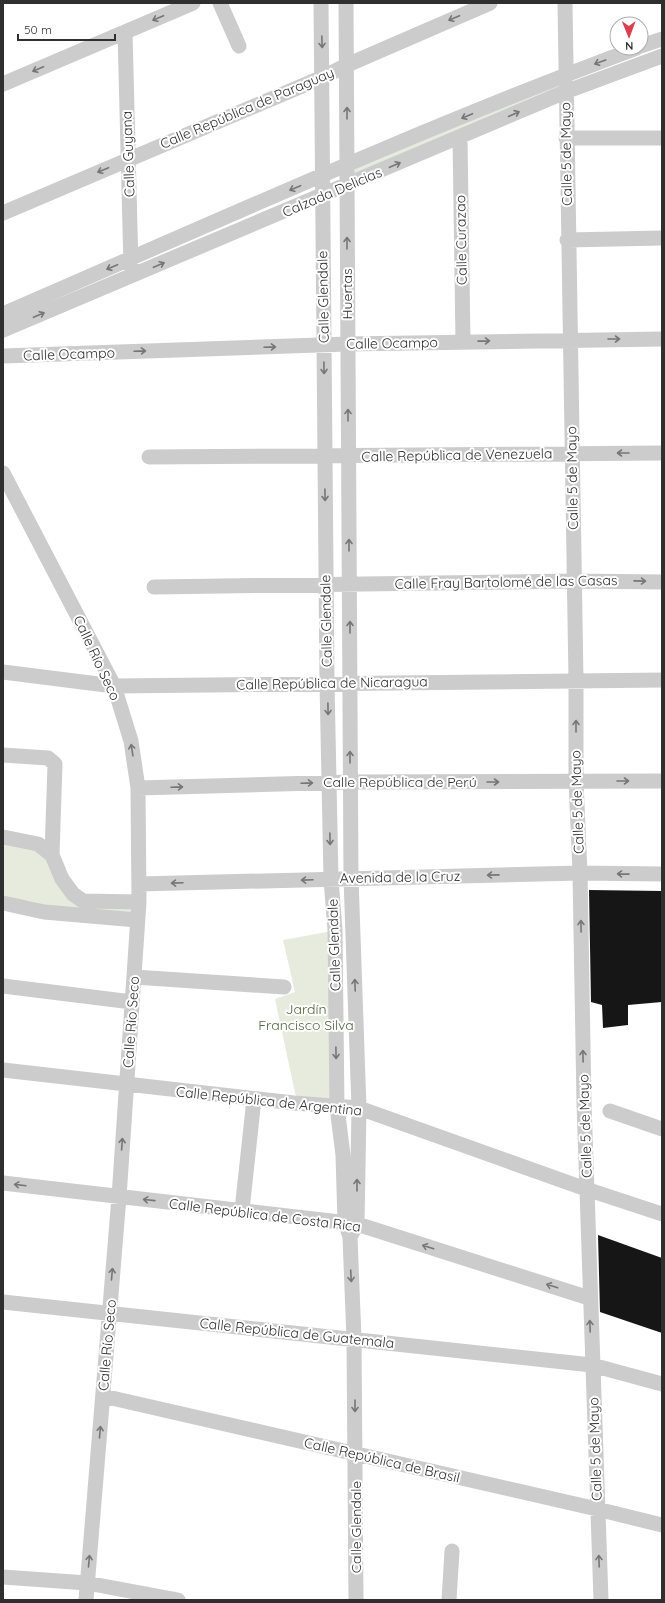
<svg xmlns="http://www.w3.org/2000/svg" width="665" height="1603" viewBox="0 0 665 1603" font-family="Quicksand,sans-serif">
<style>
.green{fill:#e6ebde}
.building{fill:#161616}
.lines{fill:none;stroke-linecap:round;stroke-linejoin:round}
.minor{stroke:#ccc;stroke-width:15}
.oneway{stroke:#767676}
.labels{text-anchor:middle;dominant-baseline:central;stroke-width:4;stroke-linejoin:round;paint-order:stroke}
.street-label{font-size:14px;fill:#2f2f2f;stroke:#fff}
.park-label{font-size:14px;fill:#536840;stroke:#fff}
</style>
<rect width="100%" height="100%" fill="#fff"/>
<!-- green -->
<path class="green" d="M 561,81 L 560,90 L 351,184 L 352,168 Z
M 3,838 L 38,844 L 73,895 L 139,906 L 137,918 L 3,903 Z
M 332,931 L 335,1106 L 297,1102 L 275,999 L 295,992 L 283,940 Z"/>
<!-- building -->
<path class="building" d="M 589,890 L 662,891 L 662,1002 L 628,1005 L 628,1025 L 603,1028 L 602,1005 L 591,1002 Z
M 598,1235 L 662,1258 L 662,1333 L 600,1312 Z"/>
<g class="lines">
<!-- minor -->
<path class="minor" d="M 220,3 L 239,46
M 321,3 L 327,683 L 331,879 L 335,930 L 337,1107 L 343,1155 L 345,1222 L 350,1237 L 354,1339 L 356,1600
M 346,3 L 351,878 L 359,1108 L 357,1224 L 350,1237
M 565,3 L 576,680 L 576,781 L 580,873 L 584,1103 L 601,1600
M 125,32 L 131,267
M 641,46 L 662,39
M 3,84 L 193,3
M 460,138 L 463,342
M 566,138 L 662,138
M 3,213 L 323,77 L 347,65 L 490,3
M 567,240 L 662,238
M 3,314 C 213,223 422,128 637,48
M 3,330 L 565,92 L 662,56
M 3,356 L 347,344 L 662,339
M 149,457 L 662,453
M 3,473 L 114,686 L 131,741 L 138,788 L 139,902 L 119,1197 L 86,1600
M 154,587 L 574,581 L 662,582
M 3,672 L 114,686 L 662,680
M 3,755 L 48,758 L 55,764 L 52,855 L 62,879 L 73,894 L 83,901 L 139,902
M 138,788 L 350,782 L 662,781
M 3,837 L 38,844 L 52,855
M 139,884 L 580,873 L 662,874
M 3,903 L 44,912 L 137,920
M 134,977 L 284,987
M 3,986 L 132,1002
M 3,1070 L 294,1103 L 359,1108 L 586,1189 L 662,1214
M 610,1111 L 662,1129
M 3,1183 L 357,1224 L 589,1298
M 242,1210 L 254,1099
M 3,1302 L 592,1365 L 662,1384
M 103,1396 L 597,1509 L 662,1525
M 3,1577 L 87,1583 L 178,1600
M 449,1600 L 452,1551"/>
</g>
<!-- one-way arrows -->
<defs><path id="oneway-shaft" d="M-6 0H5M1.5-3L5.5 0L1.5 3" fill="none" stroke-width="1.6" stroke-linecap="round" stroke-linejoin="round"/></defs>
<g class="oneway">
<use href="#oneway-shaft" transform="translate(158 18) rotate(157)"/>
<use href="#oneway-shaft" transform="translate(454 18) rotate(157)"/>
<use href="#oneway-shaft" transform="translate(322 42) rotate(88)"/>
<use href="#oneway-shaft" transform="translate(600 62) rotate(160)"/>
<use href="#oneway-shaft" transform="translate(38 69) rotate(157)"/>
<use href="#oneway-shaft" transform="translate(347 113) rotate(-90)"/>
<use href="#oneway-shaft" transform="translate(514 114) rotate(-24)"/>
<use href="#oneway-shaft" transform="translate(467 116) rotate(157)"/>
<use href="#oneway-shaft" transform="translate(395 165) rotate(-23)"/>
<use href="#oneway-shaft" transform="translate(103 170) rotate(157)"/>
<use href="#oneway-shaft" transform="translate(295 188) rotate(157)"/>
<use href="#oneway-shaft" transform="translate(347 243) rotate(-90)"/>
<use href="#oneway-shaft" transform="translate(159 265) rotate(-23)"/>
<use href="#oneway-shaft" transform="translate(112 267) rotate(157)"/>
<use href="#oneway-shaft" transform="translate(39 315) rotate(-23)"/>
<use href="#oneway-shaft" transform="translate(614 339)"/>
<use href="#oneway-shaft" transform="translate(484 341) rotate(-1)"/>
<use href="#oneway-shaft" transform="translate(270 347) rotate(-2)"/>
<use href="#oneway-shaft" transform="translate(140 351) rotate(-2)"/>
<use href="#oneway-shaft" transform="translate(324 368) rotate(89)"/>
<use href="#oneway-shaft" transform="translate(348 415) rotate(-90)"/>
<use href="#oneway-shaft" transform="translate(623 453) rotate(180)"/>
<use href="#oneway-shaft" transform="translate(325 495) rotate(89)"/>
<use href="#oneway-shaft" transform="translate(349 545) rotate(-90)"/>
<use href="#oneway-shaft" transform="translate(640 581) rotate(1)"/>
<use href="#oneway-shaft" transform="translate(350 627) rotate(-90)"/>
<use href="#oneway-shaft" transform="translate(328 709) rotate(89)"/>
<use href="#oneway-shaft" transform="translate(576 726) rotate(-90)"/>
<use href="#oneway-shaft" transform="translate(132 750) rotate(-99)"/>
<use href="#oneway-shaft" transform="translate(350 757) rotate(-90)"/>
<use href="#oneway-shaft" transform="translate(623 781)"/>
<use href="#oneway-shaft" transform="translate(493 782)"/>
<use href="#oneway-shaft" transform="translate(307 783) rotate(-2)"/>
<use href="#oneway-shaft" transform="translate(177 787) rotate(-2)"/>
<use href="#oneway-shaft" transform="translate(330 839) rotate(89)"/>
<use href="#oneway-shaft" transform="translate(623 874) rotate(-179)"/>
<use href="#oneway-shaft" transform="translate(493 875) rotate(179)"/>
<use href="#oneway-shaft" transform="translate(307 880) rotate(178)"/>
<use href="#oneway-shaft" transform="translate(177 883) rotate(178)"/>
<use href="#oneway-shaft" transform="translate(581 926) rotate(-91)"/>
<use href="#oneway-shaft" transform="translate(355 985) rotate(-92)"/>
<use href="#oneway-shaft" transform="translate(336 1053) rotate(89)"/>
<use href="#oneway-shaft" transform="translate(583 1056) rotate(-91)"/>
<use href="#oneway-shaft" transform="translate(122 1144) rotate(-86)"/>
<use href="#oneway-shaft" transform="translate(20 1185) rotate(-173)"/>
<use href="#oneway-shaft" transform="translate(357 1185) rotate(-90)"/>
<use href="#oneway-shaft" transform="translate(149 1200) rotate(-174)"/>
<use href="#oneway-shaft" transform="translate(428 1247) rotate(-162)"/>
<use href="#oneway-shaft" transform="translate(112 1274) rotate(-85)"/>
<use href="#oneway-shaft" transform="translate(351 1276) rotate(87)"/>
<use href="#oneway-shaft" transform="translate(552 1286) rotate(-162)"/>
<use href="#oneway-shaft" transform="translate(590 1326) rotate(-92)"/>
<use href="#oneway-shaft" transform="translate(355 1406) rotate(90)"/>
<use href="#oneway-shaft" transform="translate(100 1432) rotate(-85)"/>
<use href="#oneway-shaft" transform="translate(89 1561) rotate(-85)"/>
<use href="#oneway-shaft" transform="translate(599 1561) rotate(-92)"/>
</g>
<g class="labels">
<!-- street labels -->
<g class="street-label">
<text transform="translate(247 108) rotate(-23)">Calle República de Paraguay</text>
<text transform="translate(128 154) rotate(-92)">Calle Guyana</text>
<text transform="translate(566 154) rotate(-91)">Calle 5 de Mayo</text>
<text transform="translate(332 192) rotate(-23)">Calzada Delicias</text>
<text transform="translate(461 240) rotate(-91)">Calle Curazao</text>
<text transform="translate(347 294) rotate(-90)">Huertas</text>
<text transform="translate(323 297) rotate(-91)">Calle Glendale</text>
<text transform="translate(392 343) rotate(-1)">Calle Ocampo</text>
<text transform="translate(69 354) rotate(-2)">Calle Ocampo</text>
<text transform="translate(457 455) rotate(-1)">Calle República de Venezuela</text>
<text transform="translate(572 478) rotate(-91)">Calle 5 de Mayo</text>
<text transform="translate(506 582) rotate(-1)">Calle Fray Bartolomé de las Casas</text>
<text transform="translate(326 621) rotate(-91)">Calle Glendale</text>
<text transform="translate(97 658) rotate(65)">Calle Río Seco</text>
<text transform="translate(332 683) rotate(-1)">Calle República de Nicaragua</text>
<text x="400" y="782">Calle República de Perú</text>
<text transform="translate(577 802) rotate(-92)">Calle 5 de Mayo</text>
<text transform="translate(400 877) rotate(-1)">Avenida de la Cruz</text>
<text transform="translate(334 945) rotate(-92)">Calle Glendale</text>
<text transform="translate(131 1022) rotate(-86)">Calle Río Seco</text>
<text transform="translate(269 1101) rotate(6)">Calle República de Argentina</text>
<text transform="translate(585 1126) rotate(-92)">Calle 5 de Mayo</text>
<text transform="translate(265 1215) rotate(7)">Calle República de Costa Rica</text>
<text transform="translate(297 1333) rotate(6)">Calle República de Guatemala</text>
<text transform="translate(107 1345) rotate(-85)">Calle Río Seco</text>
<text transform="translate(595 1449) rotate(-92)">Calle 5 de Mayo</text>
<text transform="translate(382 1460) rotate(13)">Calle República de Brasil</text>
<text transform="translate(356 1527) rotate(-90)">Calle Glendale</text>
</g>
<!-- park labels -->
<g class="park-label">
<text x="306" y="1009">Jardín<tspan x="306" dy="16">Francisco Silva</tspan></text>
</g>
</g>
<!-- border -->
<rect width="665" height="1603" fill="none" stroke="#2f2f2f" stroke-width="8"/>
<!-- north arrow -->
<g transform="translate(629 36) rotate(179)"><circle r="19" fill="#ffffff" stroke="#acacac"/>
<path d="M0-3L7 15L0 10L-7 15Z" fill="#d93f4d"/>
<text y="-6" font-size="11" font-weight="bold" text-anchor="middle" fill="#2f2f2f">N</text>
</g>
<!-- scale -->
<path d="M18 34v6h97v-6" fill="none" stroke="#2f2f2f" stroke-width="2"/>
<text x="24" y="34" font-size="12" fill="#2f2f2f" stroke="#ffffff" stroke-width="3" paint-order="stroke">50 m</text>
</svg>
